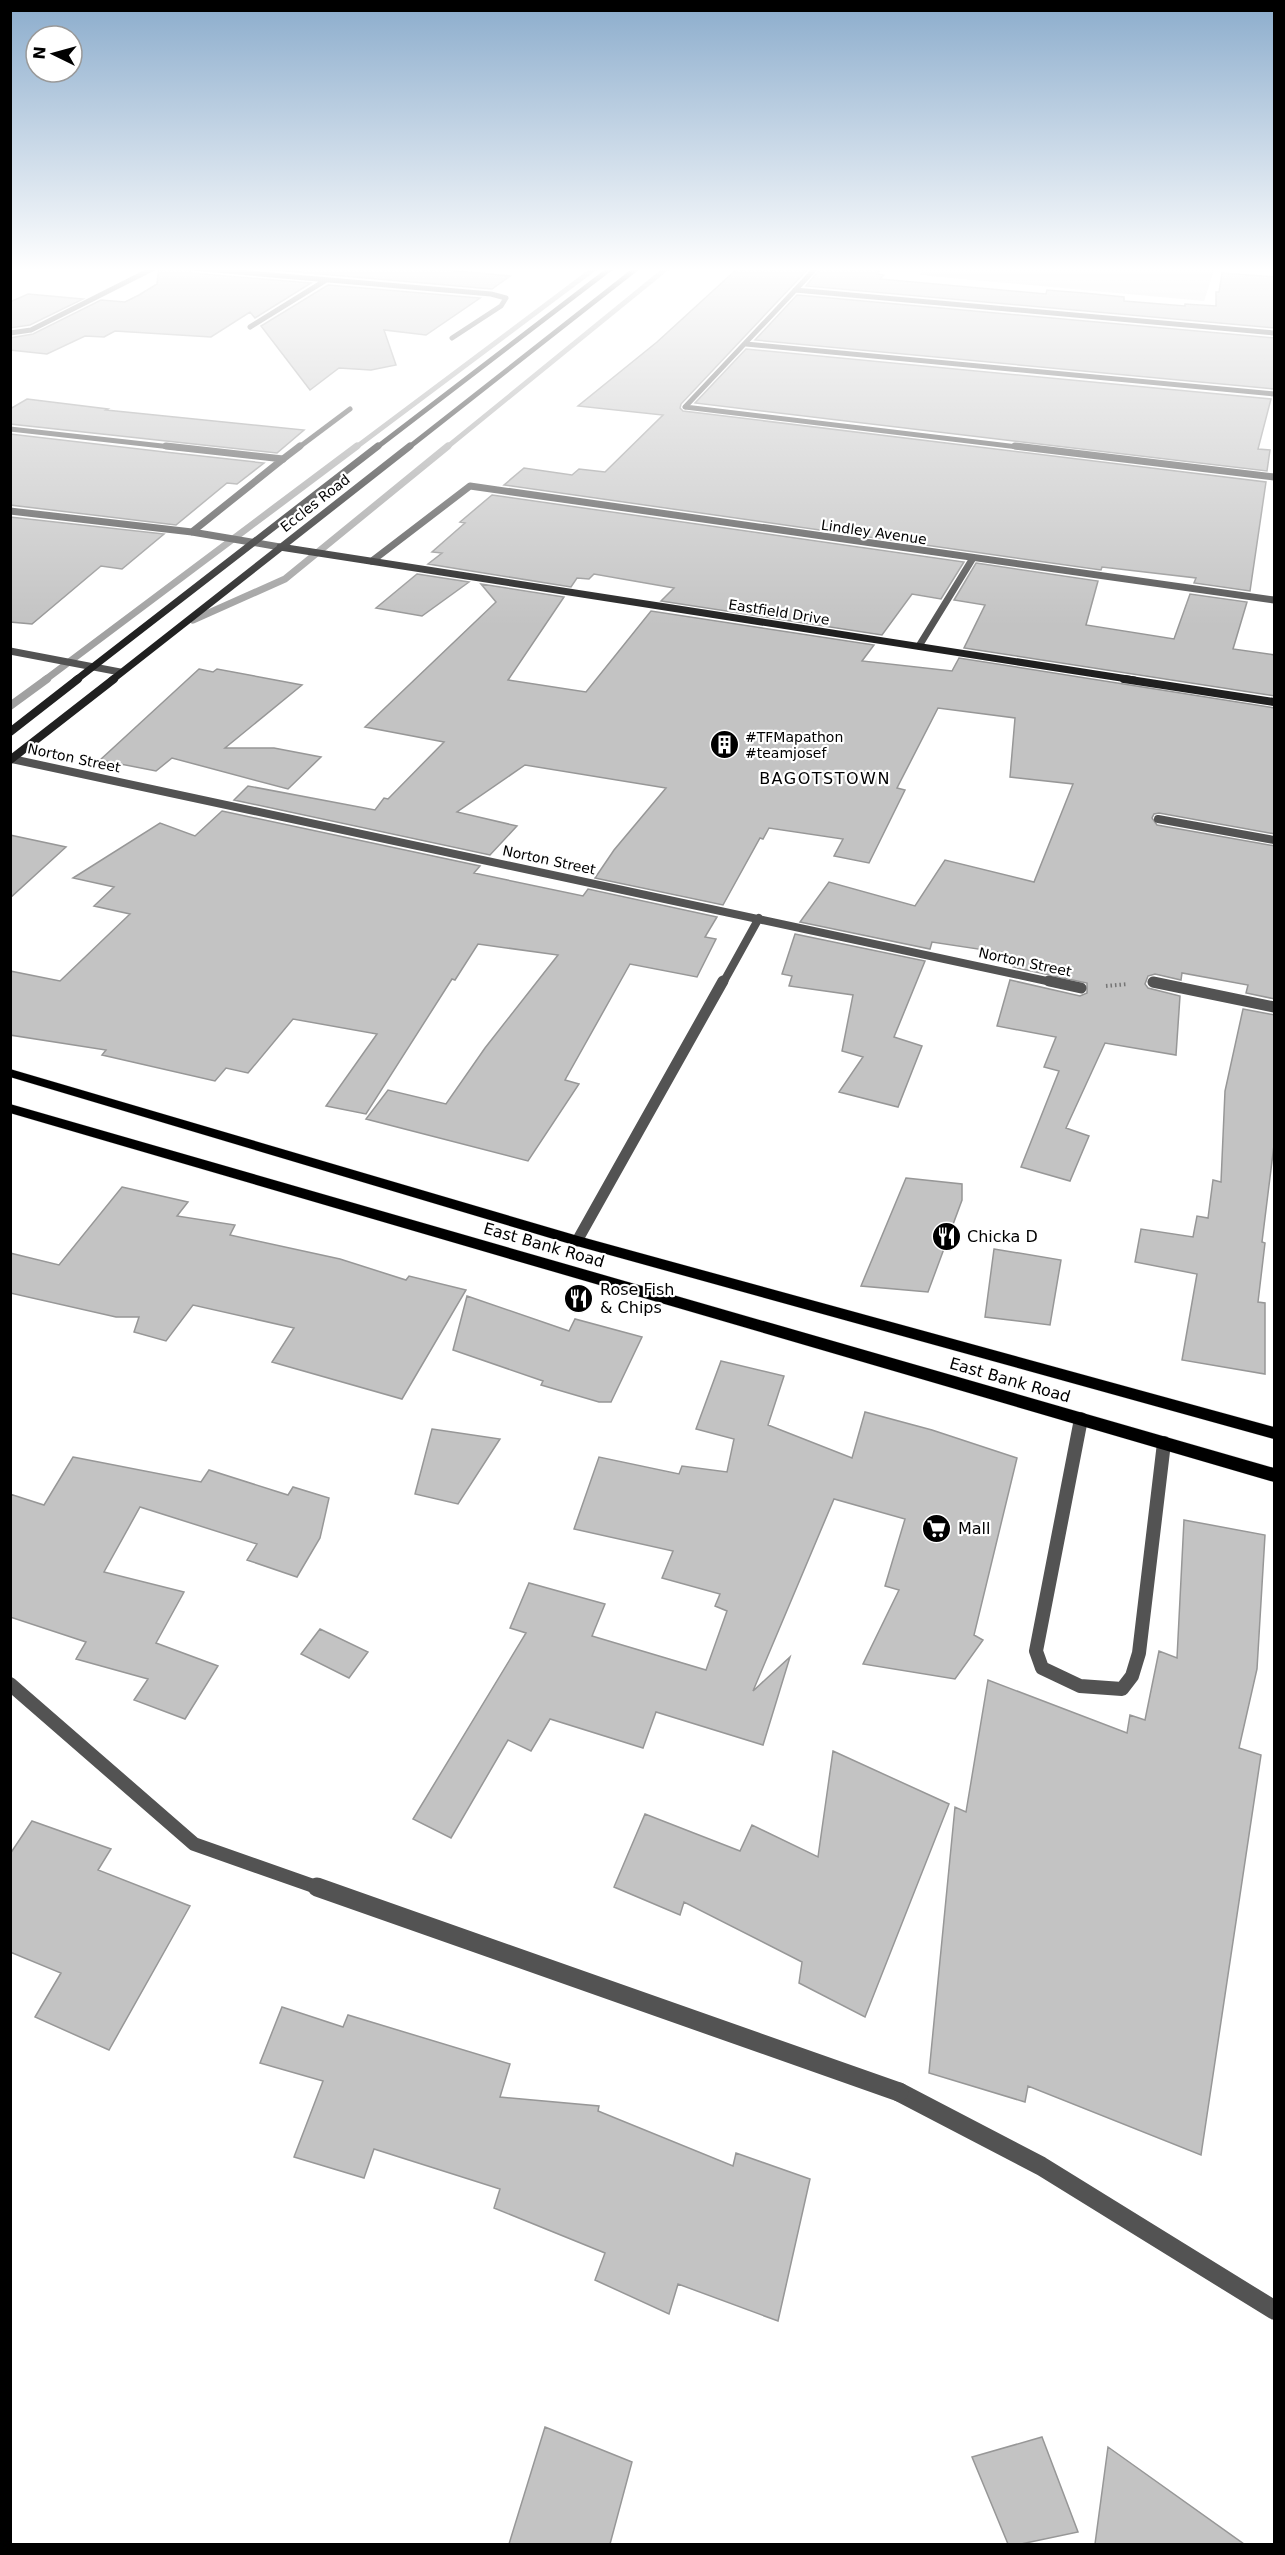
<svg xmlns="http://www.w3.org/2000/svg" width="1285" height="2555" viewBox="0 0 1285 2555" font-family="'DejaVu Sans',sans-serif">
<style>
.green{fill:#dadada}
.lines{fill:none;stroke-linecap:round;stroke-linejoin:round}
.stream-far2{stroke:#a1a1a1;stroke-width:5}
.stream-far1{stroke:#a1a1a1;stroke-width:7}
.stream{stroke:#a1a1a1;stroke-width:8}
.building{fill:#c3c3c3;stroke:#979797;stroke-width:1.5}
.primary-casing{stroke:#dbdbdb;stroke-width:1}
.path{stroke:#757575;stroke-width:4;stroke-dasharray:1.5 3;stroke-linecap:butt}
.lane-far3{stroke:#535353;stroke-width:5}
.lane-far2{stroke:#535353;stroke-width:7}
.lane-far1{stroke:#535353;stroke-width:14}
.lane{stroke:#535353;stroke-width:19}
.street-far5{stroke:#535353;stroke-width:5}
.street-far4{stroke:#535353;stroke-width:7}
.street-far3{stroke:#535353;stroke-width:8}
.street-far2{stroke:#535353;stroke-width:11}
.street-far1{stroke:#535353;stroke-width:14}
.street{stroke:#535353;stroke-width:19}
.secondary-far2{stroke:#202020;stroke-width:5}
.secondary-far1{stroke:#202020;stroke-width:7}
.secondary{stroke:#202020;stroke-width:8}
.primary{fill:#000;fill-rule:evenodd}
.labels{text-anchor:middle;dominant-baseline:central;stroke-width:4.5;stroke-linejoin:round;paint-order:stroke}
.far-street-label{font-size:14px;fill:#000;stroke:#fff}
.far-poi-label{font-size:14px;fill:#000;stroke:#fff;text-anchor:start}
.far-quarter-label{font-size:16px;letter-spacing:1.5px;fill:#000;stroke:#fff}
.poi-label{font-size:16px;fill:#000;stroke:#fff;text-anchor:start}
.street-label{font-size:16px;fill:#000;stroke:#fff}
</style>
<rect width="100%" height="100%" fill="#fff"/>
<!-- green -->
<path class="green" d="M 924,268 L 1215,268 L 1204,301 L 919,275 Z"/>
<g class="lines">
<!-- stream-far2 -->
<path class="stream-far2" d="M 355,448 L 595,268
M 446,448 L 667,268"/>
<!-- stream-far1 -->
<path class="stream-far1" d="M 193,620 L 285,579 L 448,446
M 45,680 L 357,446"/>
<!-- stream -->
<path class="stream" d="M 10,706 L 47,679"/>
</g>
<!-- building -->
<path class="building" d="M 159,268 L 187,268 L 192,273 L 311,283 L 255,318 L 250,312 L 211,337 L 115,331 L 104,337 L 85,336 L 47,354 L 10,350 L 10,338 L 33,334 L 101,300 L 125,302 L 139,295 L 157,284 Z
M 251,268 L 426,268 L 510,276 L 492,289 Z
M 738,268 L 809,268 L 681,404 L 680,408 L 683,411 L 1266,482 L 1250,591 L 1194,583 L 1196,578 L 1102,567 L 1101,570 L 504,485 L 524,468 L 572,475 L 579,469 L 605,472 L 663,415 L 578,406 L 657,342 Z
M 821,268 L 881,268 L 877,274 L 884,275 L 880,279 L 1046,294 L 1047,290 L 1084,293 L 1124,297 L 1124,301 L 1185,306 L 1185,304 L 1216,306 L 1216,292 L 1219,292 L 1222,273 L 1275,277 L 1275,328 L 806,286 Z
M 328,285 L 480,298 L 426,335 L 384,330 L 396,365 L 371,370 L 339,368 L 310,390 L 261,326 Z
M 28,294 L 83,299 L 30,325 L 10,328 L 10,302 Z
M 797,295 L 1275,338 L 1275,387 L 1274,389 L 755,340 Z
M 746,349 L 1271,399 L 1258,449 L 1270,450 L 1267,471 L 695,403 Z
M 27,399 L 108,409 L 106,410 L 304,430 L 277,453 L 10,424 L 10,409 Z
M 10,434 L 165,452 L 264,463 L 237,484 L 227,483 L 176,525 L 10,505 Z
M 492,495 L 964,562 L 941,599 L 912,594 L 882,635 L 661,601 L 674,588 L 594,574 L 589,579 L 577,578 L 571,587 L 428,564 L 442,553 L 432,552 L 465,523 L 460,522 Z
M 10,517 L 164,534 L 122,569 L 101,566 L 32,624 L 10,622 Z
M 976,563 L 1098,581 L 1086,625 L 1174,639 L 1190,594 L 1247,602 L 1233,649 L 1275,655 L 1275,696 L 964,648 L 985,605 L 954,600 Z
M 417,574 L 469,582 L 422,616 L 376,608 Z
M 481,584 L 564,597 L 508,680 L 586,692 L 651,611 L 874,645 L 862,661 L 952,671 L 959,658 L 1275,708 L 1275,834 L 1159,813 L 1154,814 L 1152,818 L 1157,825 L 1275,846 L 1275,999 L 1246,993 L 1248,985 L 1182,973 L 1181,980 L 1155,974 L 1148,976 L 1145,984 L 1148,988 L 1180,996 L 1176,1055 L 1105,1043 L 1066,1128 L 1089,1136 L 1070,1181 L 1021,1167 L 1059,1071 L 1044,1067 L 1056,1037 L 997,1026 L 1010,980 L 1080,996 L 1087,993 L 1087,983 L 1013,967 L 1014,963 L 1003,961 L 1005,953 L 932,942 L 930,949 L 800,922 L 829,882 L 915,906 L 945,860 L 1034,882 L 1073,784 L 1010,777 L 1015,718 L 938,708 L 897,788 L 905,790 L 869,863 L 834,856 L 843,839 L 769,828 L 763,839 L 760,838 L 723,905 L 595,878 L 614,850 L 666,788 L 525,765 L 457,812 L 517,826 L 490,855 L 234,800 L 248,786 L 375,810 L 384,798 L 388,799 L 444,742 L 365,727 L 496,602 Z
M 199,669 L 213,672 L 217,669 L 302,685 L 225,748 L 274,748 L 321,757 L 288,789 L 172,758 L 156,771 L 100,760 Z
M 222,811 L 480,866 L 474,873 L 583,896 L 588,889 L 717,917 L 705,937 L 716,939 L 697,977 L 630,964 L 565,1080 L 579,1084 L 528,1161 L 366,1119 L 388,1090 L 446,1104 L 485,1048 L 558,955 L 478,944 L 455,980 L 452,979 L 366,1114 L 326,1106 L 377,1034 L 293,1019 L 248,1073 L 226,1068 L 215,1081 L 102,1055 L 106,1050 L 10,1035 L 10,971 L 60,981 L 130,914 L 94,906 L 114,887 L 73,878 L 160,823 L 195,836 Z
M 10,835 L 66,847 L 10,898 Z
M 795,934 L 925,961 L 894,1037 L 922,1046 L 898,1107 L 839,1092 L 863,1057 L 842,1051 L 853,995 L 789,986 L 792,976 L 782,974 Z
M 1243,1009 L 1275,1015 L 1275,1137 L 1262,1242 L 1265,1243 L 1258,1302 L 1265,1303 L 1265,1374 L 1182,1360 L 1197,1274 L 1135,1262 L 1141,1229 L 1193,1237 L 1197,1216 L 1208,1218 L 1213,1180 L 1221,1182 L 1225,1091 Z
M 906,1178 L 962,1184 L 962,1200 L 928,1292 L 861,1286 Z
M 122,1187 L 188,1202 L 177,1216 L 235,1225 L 230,1235 L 340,1259 L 406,1280 L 409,1276 L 466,1290 L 402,1399 L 272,1362 L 294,1328 L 193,1305 L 166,1341 L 134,1332 L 139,1317 L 116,1317 L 10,1293 L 10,1253 L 59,1265 Z
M 994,1249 L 1061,1260 L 1050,1325 L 985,1317 Z
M 467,1296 L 569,1331 L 575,1319 L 642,1337 L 611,1402 L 599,1402 L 541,1385 L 543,1381 L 453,1350 Z
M 721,1361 L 784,1376 L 768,1425 L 852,1458 L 865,1412 L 932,1430 L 1017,1458 L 974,1635 L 983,1640 L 955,1679 L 863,1664 L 899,1590 L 885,1586 L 905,1519 L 834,1499 L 753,1691 L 790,1657 L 763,1745 L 656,1712 L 643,1748 L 550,1719 L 531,1751 L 508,1740 L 451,1838 L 413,1819 L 526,1633 L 510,1628 L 529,1583 L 605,1604 L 592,1636 L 706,1670 L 727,1611 L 715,1606 L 720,1594 L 662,1578 L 673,1551 L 574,1529 L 599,1457 L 679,1474 L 682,1466 L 727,1472 L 734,1439 L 696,1429 Z
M 432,1429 L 500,1439 L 458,1504 L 415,1494 Z
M 73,1457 L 201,1482 L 209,1470 L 288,1495 L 293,1487 L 329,1498 L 320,1538 L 297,1577 L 247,1560 L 257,1544 L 140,1507 L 104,1572 L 184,1592 L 156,1643 L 218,1666 L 185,1719 L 134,1700 L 148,1679 L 76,1659 L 86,1642 L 10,1617 L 10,1494 L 44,1505 Z
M 1184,1520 L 1265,1535 L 1257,1669 L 1239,1748 L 1261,1755 L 1201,2155 L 1028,2086 L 1025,2102 L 929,2073 L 955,1807 L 966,1812 L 988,1680 L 1127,1733 L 1130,1715 L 1145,1720 L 1159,1651 L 1177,1658 Z
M 320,1629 L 368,1652 L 349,1678 L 301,1654 Z
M 833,1751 L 949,1804 L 865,2017 L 799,1983 L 802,1962 L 684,1902 L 680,1915 L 614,1887 L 645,1814 L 740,1851 L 752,1825 L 818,1857 Z
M 32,1821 L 111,1849 L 98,1870 L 190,1906 L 109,2050 L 35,2017 L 61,1973 L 10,1952 L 10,1854 Z
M 282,2007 L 343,2027 L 348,2015 L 510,2064 L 500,2097 L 599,2106 L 598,2111 L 733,2166 L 736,2153 L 810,2179 L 778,2321 L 678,2284 L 669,2314 L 595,2280 L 605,2253 L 494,2208 L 500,2189 L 374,2149 L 364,2178 L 294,2157 L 323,2081 L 260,2063 Z
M 545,2427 L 632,2462 L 610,2544 L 509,2544 Z
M 1042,2437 L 1078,2532 L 1021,2544 L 1008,2544 L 972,2457 Z
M 1108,2447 L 1244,2544 L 1095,2544 Z"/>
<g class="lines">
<defs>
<path id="primary" d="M 10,1069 L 578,1236 L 1274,1427 L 1274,1439 L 577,1246 L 10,1077 Z
M 10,1104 L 1274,1468 L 1274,1482 L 10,1113 Z"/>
</defs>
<!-- primary casing -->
<use href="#primary" class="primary-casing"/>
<!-- path -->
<path class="path" d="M 1106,986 L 1128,984"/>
<!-- lane-far3 -->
<path class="lane-far3" d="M 298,448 L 350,409"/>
<!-- lane-far2 -->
<path class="lane-far2" d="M 283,459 L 300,446"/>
<!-- lane-far1 -->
<path class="lane-far1" d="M 1081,1419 L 1036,1651 L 1042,1668 L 1080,1686 L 1122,1689 L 1132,1676 L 1139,1653 L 1164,1443"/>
<!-- lane -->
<path class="lane" d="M 899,2092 L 1041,2166 L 1274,2310"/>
<!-- street-far5 -->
<path class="street-far5" d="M 192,268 L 491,294 L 506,298 L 501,306 L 452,338
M 795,290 L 1274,333
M 250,327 L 326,280
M 10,333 L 31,330 L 154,268
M 746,344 L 1274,394
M 685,407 L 1027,448
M 685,407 L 816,268
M 10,429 L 180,448"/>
<!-- street-far4 -->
<path class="street-far4" d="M 166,446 L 283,459
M 1015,446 L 1274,477
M 10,511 L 192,532 L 280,547
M 192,532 L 283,459
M 372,561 L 470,486 L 1274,600
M 919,646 L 973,558
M 10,651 L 120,672"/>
<!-- street-far3 -->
<path class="street-far3" d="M 12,759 L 1056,983
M 1158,819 L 1274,840
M 1153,982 L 1157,983
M 723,983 L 759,918"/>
<!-- street-far2 -->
<path class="street-far2" d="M 1049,981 L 1081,988
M 1153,982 L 1274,1007
M 577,1241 L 723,981"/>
<!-- street-far1 -->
<path class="street-far1" d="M 10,1684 L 194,1844 L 322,1889"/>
<!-- street -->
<path class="street" d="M 317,1887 L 899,2092"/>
<!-- secondary-far2 -->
<path class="secondary-far2" d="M 376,448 L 611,268
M 408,448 L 637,268"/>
<!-- secondary-far1 -->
<path class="secondary-far1" d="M 280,547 L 1134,680
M 76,680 L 378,446
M 112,680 L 410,446"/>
<!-- secondary -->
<path class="secondary" d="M 1124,679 L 1274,702
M 10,732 L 78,679
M 10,760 L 114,679"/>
<!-- primary -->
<use href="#primary" class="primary"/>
</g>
<!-- sky -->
<linearGradient id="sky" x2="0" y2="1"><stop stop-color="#8baccc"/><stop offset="0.43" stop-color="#fff"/><stop offset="1" stop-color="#fff" stop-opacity="0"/></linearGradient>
<rect width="1285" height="626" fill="url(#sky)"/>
<!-- icons -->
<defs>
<symbol id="building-disc" viewBox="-11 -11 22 22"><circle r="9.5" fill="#000" stroke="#fff"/><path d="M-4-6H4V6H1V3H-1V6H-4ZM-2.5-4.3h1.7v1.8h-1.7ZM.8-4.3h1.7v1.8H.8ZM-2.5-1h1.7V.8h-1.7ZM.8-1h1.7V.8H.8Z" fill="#fff"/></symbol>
<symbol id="restaurant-disc" viewBox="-11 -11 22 22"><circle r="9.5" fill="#000" stroke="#fff"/><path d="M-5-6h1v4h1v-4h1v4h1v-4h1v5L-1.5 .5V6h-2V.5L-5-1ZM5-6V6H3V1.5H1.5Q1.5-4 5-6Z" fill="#fff"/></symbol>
<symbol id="supermarket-disc" viewBox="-11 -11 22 22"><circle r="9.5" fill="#000" stroke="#fff"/><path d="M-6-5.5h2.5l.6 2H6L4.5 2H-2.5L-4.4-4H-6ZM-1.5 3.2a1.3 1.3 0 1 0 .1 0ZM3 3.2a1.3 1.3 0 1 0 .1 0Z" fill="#fff"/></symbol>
</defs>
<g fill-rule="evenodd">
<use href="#building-disc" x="708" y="728" width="33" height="33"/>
<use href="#restaurant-disc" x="930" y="1220" width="33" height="33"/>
<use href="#restaurant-disc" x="562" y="1282" width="33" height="33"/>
<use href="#supermarket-disc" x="920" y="1512" width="33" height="33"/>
</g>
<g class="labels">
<!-- far-street labels -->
<g class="far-street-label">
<text transform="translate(315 503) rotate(-38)">Eccles Road</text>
<text transform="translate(874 532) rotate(8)">Lindley Avenue</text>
<text transform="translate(779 612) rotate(9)">Eastfield Drive</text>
<text transform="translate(74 758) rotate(12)">Norton Street</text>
<text transform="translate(549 860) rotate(12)">Norton Street</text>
<text transform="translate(1025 962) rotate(12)">Norton Street</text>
</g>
<!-- far-poi labels -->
<g class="far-poi-label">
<text x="745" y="737">#TFMapathon<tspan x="745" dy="16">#teamjosef</tspan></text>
</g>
<!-- far-quarter labels -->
<g class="far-quarter-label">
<text x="825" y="778">BAGOTSTOWN</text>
</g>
<!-- poi labels -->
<g class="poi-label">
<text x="967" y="1236">Chicka D</text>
<text x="600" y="1289">Rose Fish<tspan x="600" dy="18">&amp; Chips</tspan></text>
<text x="958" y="1528">Mall</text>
</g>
<!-- street labels -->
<g class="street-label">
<text transform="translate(544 1245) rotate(16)">East Bank Road</text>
<text transform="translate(1010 1380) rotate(16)">East Bank Road</text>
</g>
</g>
<!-- border -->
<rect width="1285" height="2555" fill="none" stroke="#000000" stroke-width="24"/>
<!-- north arrow -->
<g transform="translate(54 54) rotate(275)"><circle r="28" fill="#ffffff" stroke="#999999" stroke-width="1.5"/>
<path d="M0-4.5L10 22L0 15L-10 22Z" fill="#000000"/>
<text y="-9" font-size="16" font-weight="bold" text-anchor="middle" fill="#000000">N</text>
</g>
</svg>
